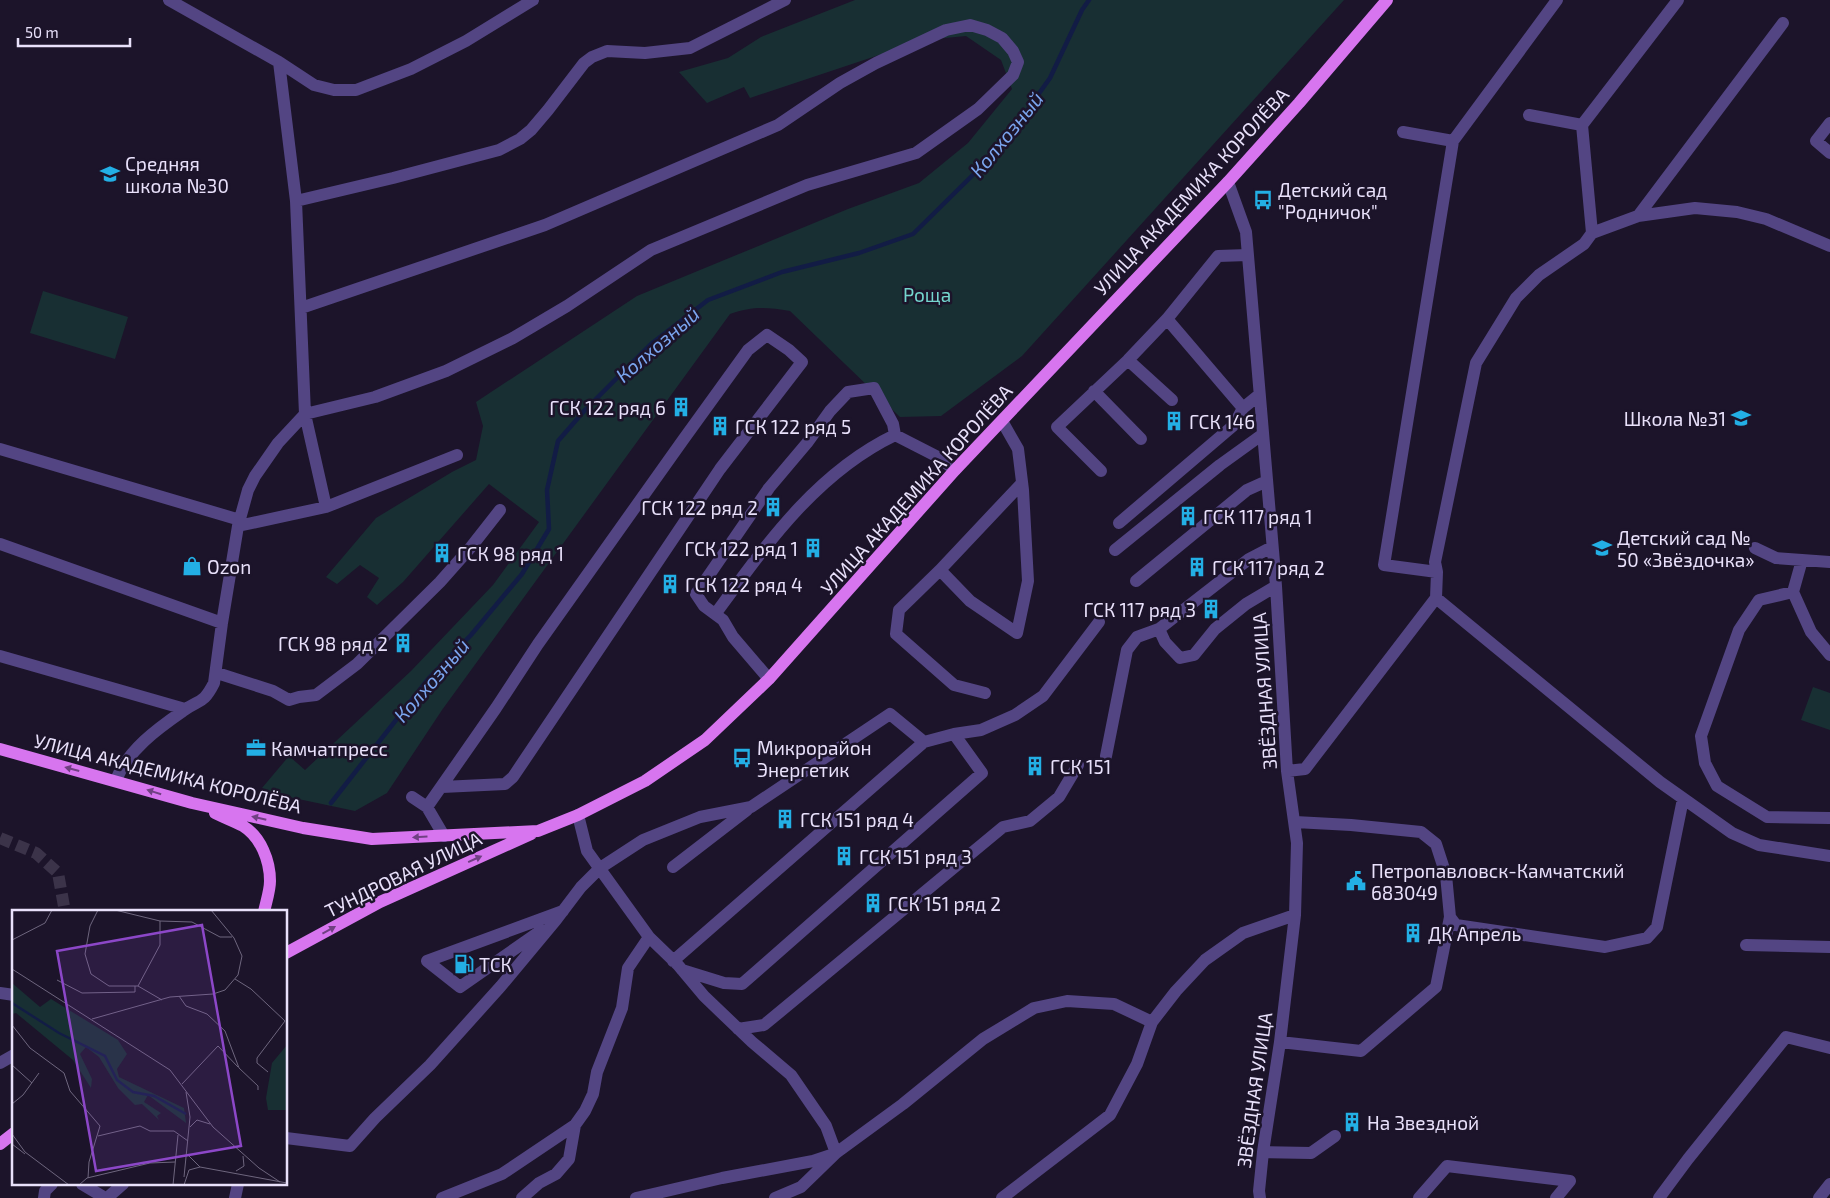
<svg xmlns="http://www.w3.org/2000/svg" width="1830" height="1198" viewBox="0 0 1830 1198" font-family="'Exo 2',sans-serif">
<style>
.green{fill:#182f33}
.lines{fill:none;stroke-linecap:round;stroke-linejoin:round}
.stream{stroke:#121c45;stroke-width:4.5}
.minor-tunnel{stroke:#3b3349;stroke-width:12;stroke-dasharray:12 6;stroke-linecap:butt}
.minor{stroke:#534583;stroke-width:12}
.major{stroke:#d775ef;stroke-width:12}
.oneway{fill:#704083}
.labels{text-anchor:middle;dominant-baseline:central;stroke-width:5;stroke-linejoin:round;paint-order:stroke}
.poi-label{font-size:19px;fill:#e9e1fb;stroke:#1c142a;text-anchor:start}
.street-label{font-size:19px;fill:#e9e1fb;stroke:#1c142a}
.park-label{font-size:19px;fill:#74d5ce;stroke:#1c142a}
.water-label{font-size:20px;font-style:italic;fill:#7ba5ef;stroke:#1c142a}
.inset-river{fill:none;stroke:#121c45;stroke-width:2.5}
.inset-road{fill:none;stroke:#6e667e;stroke-width:1}
.view{fill:#8c47c8;fill-opacity:0.15;stroke:#8c47c8;stroke-width:2.5}
.inset-edge{fill:none;stroke:#e9e1fb;stroke-width:2.5}
</style>
<rect width="100%" height="100%" fill="#1c142a"/>
<!-- green -->
<path class="green" d="M 855,0 L 1344,0 L 1022,356 L 941,416 L 900,417 L 790,311 C 767,307 752,306 730,314 L 442,710 L 387,793 L 355,811 L 270,793 L 262,788 L 289,756 L 305,770 L 411,671 L 493,585 L 539,522 L 489,484 L 403,582 L 377,605 L 367,597 L 379,578 L 360,565 L 337,584 L 326,577 L 376,518 L 452,472 L 476,460 L 483,426 L 476,402 L 637,296 L 848,209 L 919,183 L 968,143 L 1012,89 L 1001,60 L 966,36 L 924,40 L 750,98 L 744,87 L 707,103 L 679,72 L 728,58 L 761,37 Z
M 43,291 L 128,317 L 115,359 L 30,333 Z
M 1813,687 L 1830,693 L 1830,730 L 1801,720 Z"/>
<g class="lines">
<!-- stream -->
<path class="stream" d="M 331,803 L 429,678 L 471,635 L 522,574 L 549,529 L 547,490 L 558,441 L 585,410 L 651,344 L 708,300 L 782,272 L 859,253 L 913,234 L 981,167 L 1023,116 L 1050,78 L 1082,10 L 1089,0"/>
<!-- minor-tunnel -->
<path class="minor-tunnel" d="M 0,838 L 36,853 L 58,873 L 65,912"/>
<!-- minor -->
<path class="minor" d="M 169,0 L 279,62 L 314,85 L 334,90 L 356,90 L 411,69 L 466,41 L 533,0
M 1529,115 L 1582,125
M 1830,123 L 1816,141 L 1830,153
M 1403,132 L 1453,141
M 1228,182 L 1246,232 L 1276,586 L 1287,771 L 1297,843 L 1295,915 L 1280,1042 L 1263,1152 L 1259,1191 L 1260,1198
M 296,201 L 393,178 L 499,150 L 520,139 L 531,130 L 548,110 L 584,63 L 592,57 L 607,51 L 645,53 L 690,48 L 785,0
M 1638,216 L 1783,23
M 1592,233 L 1582,125 L 1678,0
M 301,308 L 545,225 L 778,125 L 840,83 L 876,63 L 946,30 L 970,25 L 987,30 L 1002,38 L 1013,51 L 1018,62 L 1013,75 L 978,109 L 916,153 L 807,185 L 651,250 L 567,306 L 513,338 L 446,371 L 375,397 L 305,414 L 326,507
M 1167,319 L 1243,408
M 1128,360 L 1172,400
M 1094,391 L 1141,439
M 0,449 L 240,520
M 1101,471 L 1057,427 L 1128,360 L 1167,319 L 1218,256 L 1248,255
M 1119,523 L 1234,425 L 1243,408 L 1259,395
M 238,526 L 326,507 L 457,455
M 0,544 L 222,623
M 1755,548 L 1776,558 L 1830,562
M 1115,550 L 1220,465 L 1263,434
M 940,570 L 1022,483
M 1437,572 L 1384,565 L 1453,141 L 1557,0
M 1136,581 L 1247,490 L 1267,481
M 1793,592 L 1802,560
M 1436,598 L 1660,782 L 1732,833 L 1759,845 L 1830,856
M 716,613 C 766,545 816,473 895,435
M 1159,629 L 1165,642 L 1180,658 L 1194,655 L 1215,629 L 1246,604 L 1276,586
M 1830,655 L 1811,632 L 1793,592 L 1759,600 L 1739,630 L 1701,736 L 1705,763 L 1717,786 L 1767,817 L 1830,818
M 0,656 L 185,709
M 217,673 L 273,691 L 289,700 L 299,697 L 316,695 L 357,664 L 440,582 L 471,547 L 500,510
M 769,679 L 733,637 L 723,620 L 704,606 L 696,594 L 769,488 L 807,443 L 830,411 L 848,392 L 874,388 L 893,424 L 895,435 L 938,457 L 955,470
M 985,693 L 954,685 L 896,634 L 899,610 L 940,570 L 970,601 L 1017,633 L 1028,581 L 1023,490 L 1018,449 L 1002,421
M 954,734 L 981,730 L 1015,715 L 1043,696 L 1099,622
M 1106,756 L 1127,650 L 1137,637 L 1159,629 L 1249,559 L 1272,547
M 1287,771 L 1305,769 L 1436,598 L 1437,572 L 1435,562 L 1476,363 L 1516,298 L 1539,275 L 1584,244 L 1592,233 L 1638,216 L 1695,208 L 1737,212 L 1766,219 L 1830,246
M 116,780 C 128,750 157,729 183,711 C 199,699 203,705 214,683 L 222,623 L 238,526 L 248,490 L 255,476 L 278,443 L 305,414 L 296,201 L 279,62
M 442,787 L 505,784 L 513,777 L 720,469 L 802,362 L 789,350 L 767,335 L 748,350 L 683,440 L 538,644 L 496,708 L 427,807 L 444,836
M 412,797 L 427,807
M 578,815 L 587,851 L 649,937 L 678,965 L 704,996 L 752,1042 L 791,1075 L 826,1126 L 836,1153
M 1295,822 L 1351,825 L 1421,832 L 1436,844 L 1446,875 L 1450,917 L 1456,925 L 1605,947 L 1647,938 L 1657,927 L 1683,799
M 673,867 L 747,810
M 542,930 L 460,987 L 427,961 L 563,911
M 1746,945 L 1830,947
M 682,970 L 724,983 L 742,984 L 982,773 L 954,734 L 924,742
M 0,993 L 14,995
M 738,1029 L 764,1025 L 1003,827 L 1030,821 L 1059,797 L 1078,765
M 1280,1042 L 1361,1051 L 1436,987 L 1450,917
M 0,1063 L 14,1055
M 286,1138 L 350,1146 L 375,1118 L 430,1065 L 501,986 L 556,920 L 581,887 L 600,868 L 643,840 L 700,817 L 751,807 L 890,714 L 924,742 L 673,961
M 1263,1152 L 1311,1153 L 1335,1136
M 82,1184 L 105,1198
M 44,1198 L 45,1191 L 52,1184
M 107,1198 L 123,1184
M 235,1198 L 238,1184
M 442,1198 L 502,1174 L 575,1125
M 522,1198 L 539,1183 L 556,1174 L 569,1159 L 575,1125 L 585,1111 L 593,1094 L 597,1072 L 622,1008 L 628,968 L 649,937
M 636,1198 L 722,1178 L 813,1161 L 831,1155
M 775,1198 L 801,1187 L 836,1153 L 903,1104 L 983,1039 L 1034,1008 L 1067,1001 L 1114,1004 L 1152,1022
M 1002,1198 L 1110,1115 L 1137,1064 L 1152,1022 L 1176,991 L 1205,960 L 1243,933 L 1295,915
M 1419,1198 L 1447,1166 L 1570,1181
M 1556,1198 L 1570,1181
M 1659,1198 L 1688,1159 L 1786,1037 L 1830,1048
M 1819,1198 L 1830,1184"/>
<!-- major -->
<path class="major" d="M 0,749 L 192,803 L 303,828 L 372,839 L 538,831 L 578,815 L 645,781 L 705,740 L 769,679 L 955,470 L 1228,182 L 1299,103 L 1387,0
M 215,813 C 224,818 235,821 243,826 C 261,837 270,861 270,881 C 270,891 266,902 264,912
M 286,953 L 380,902 L 531,834
M 0,1144 L 14,1133"/>
</g>
<!-- one-way arrows -->
<defs><path id="oneway-solid" d="M-6-.8H1V-3.2L6.5 0L1 3.2V.8H-6Z" transform="scale(1.25)"/></defs>
<g class="oneway">
<use href="#oneway-solid" transform="translate(72 769) rotate(-165)"/>
<use href="#oneway-solid" transform="translate(154 792) rotate(-163)"/>
<use href="#oneway-solid" transform="translate(259 818) rotate(-167)"/>
<use href="#oneway-solid" transform="translate(420 837) rotate(177)"/>
<use href="#oneway-solid" transform="translate(475 859) rotate(-24)"/>
<use href="#oneway-solid" transform="translate(329 930) rotate(-29)"/>
</g>
<!-- icons -->
<defs>
<symbol id="school-bare" viewBox="-9 -9 18 18"><path d="M0-5L7-2L0 1L-7-2ZM-4 1L0 2.5L4 1V4Q0 6-4 4Z" fill="#23afe5" stroke="#1c142a" stroke-width="2.5" paint-order="stroke"/></symbol>
<symbol id="bus-bare" viewBox="-9 -9 18 18"><path d="M-5-6H5V4H4V6H2V4H-2V6H-4V4H-5ZM-3.5-4V0h7V-4ZM-3.5 1.2v1.5H-2V1.2ZM2 1.2v1.5H3.5V1.2Z" fill="#23afe5" stroke="#1c142a" stroke-width="2.5" paint-order="stroke"/></symbol>
<symbol id="building-bare" viewBox="-9 -9 18 18"><path d="M-4-6H4V6H1V3H-1V6H-4ZM-2.5-4.3h1.7v1.8h-1.7ZM.8-4.3h1.7v1.8H.8ZM-2.5-1h1.7V.8h-1.7ZM.8-1h1.7V.8H.8Z" fill="#23afe5" stroke="#1c142a" stroke-width="2.5" paint-order="stroke"/></symbol>
<symbol id="shop-bare" viewBox="-9 -9 18 18"><path d="M-5-2.5h2.3a2.7 3.5 0 0 1 5.4 0H5L5.5 6h-11ZM-1.5-2.5h3a1.5 2.3 0 0 0-3 0Z" fill="#23afe5" stroke="#1c142a" stroke-width="2.5" paint-order="stroke"/></symbol>
<symbol id="office-bare" viewBox="-9 -9 18 18"><path d="M-6-3h4V-5.5h4V-3h4V5H-6ZM-1-4.5V-3h2v-1.5ZM-6 0V1H6V0Z" fill="#23afe5" stroke="#1c142a" stroke-width="2.5" paint-order="stroke"/></symbol>
<symbol id="civic-bare" viewBox="-9 -9 18 18"><path d="M-.6-6.5H3V-4.5H.6V-3L4-1V1h2V6H-6V1h2V-1L-.6-3ZM-1.2 2.5V6h2.4V2.5Z" fill="#23afe5" stroke="#1c142a" stroke-width="2.5" paint-order="stroke"/></symbol>
<symbol id="fuel-bare" viewBox="-9 -9 18 18"><path d="M-5.5-6h7V0h2V4h1.3V-2.5L3-4.5l.8-.8L6-3V5H2.5V1h-1V6h-7ZM-4.2-4.7v3.2H.2V-4.7Z" fill="#23afe5" stroke="#1c142a" stroke-width="2.5" paint-order="stroke"/></symbol>
</defs>
<g fill-rule="evenodd">
<use href="#school-bare" x="96" y="160" width="28" height="28"/>
<use href="#bus-bare" x="1249" y="186" width="28" height="28"/>
<use href="#building-bare" x="667" y="393" width="28" height="28"/>
<use href="#school-bare" x="1727" y="404" width="28" height="28"/>
<use href="#building-bare" x="1160" y="407" width="28" height="28"/>
<use href="#building-bare" x="706" y="412" width="28" height="28"/>
<use href="#building-bare" x="759" y="493" width="28" height="28"/>
<use href="#building-bare" x="1174" y="502" width="28" height="28"/>
<use href="#building-bare" x="799" y="534" width="28" height="28"/>
<use href="#school-bare" x="1588" y="534" width="28" height="28"/>
<use href="#building-bare" x="428" y="539" width="28" height="28"/>
<use href="#shop-bare" x="178" y="552" width="28" height="28"/>
<use href="#building-bare" x="1183" y="553" width="28" height="28"/>
<use href="#building-bare" x="656" y="570" width="28" height="28"/>
<use href="#building-bare" x="1197" y="595" width="28" height="28"/>
<use href="#building-bare" x="389" y="629" width="28" height="28"/>
<use href="#office-bare" x="242" y="734" width="28" height="28"/>
<use href="#bus-bare" x="728" y="744" width="28" height="28"/>
<use href="#building-bare" x="1021" y="752" width="28" height="28"/>
<use href="#building-bare" x="771" y="805" width="28" height="28"/>
<use href="#building-bare" x="830" y="842" width="28" height="28"/>
<use href="#civic-bare" x="1342" y="867" width="28" height="28"/>
<use href="#building-bare" x="859" y="889" width="28" height="28"/>
<use href="#building-bare" x="1399" y="919" width="28" height="28"/>
<use href="#fuel-bare" x="450" y="950" width="28" height="28"/>
<use href="#building-bare" x="1338" y="1108" width="28" height="28"/>
</g>
<g class="labels">
<!-- poi labels -->
<g class="poi-label">
<text x="125" y="163">Средняя<tspan x="125" dy="22">школа №30</tspan></text>
<text x="1278" y="189">Детский сад<tspan x="1278" dy="22">"Родничок"</tspan></text>
<text x="666" y="407" text-anchor="end">ГСК 122 ряд 6</text>
<text x="1726" y="418" text-anchor="end">Школа №31</text>
<text x="1189" y="421">ГСК 146</text>
<text x="735" y="426">ГСК 122 ряд 5</text>
<text x="758" y="507" text-anchor="end">ГСК 122 ряд 2</text>
<text x="1203" y="516">ГСК 117 ряд 1</text>
<text x="1617" y="537">Детский сад №<tspan x="1617" dy="22">50 «Звёздочка»</tspan></text>
<text x="798" y="548" text-anchor="end">ГСК 122 ряд 1</text>
<text x="457" y="553">ГСК 98 ряд 1</text>
<text x="207" y="566">Ozon</text>
<text x="1212" y="567">ГСК 117 ряд 2</text>
<text x="685" y="584">ГСК 122 ряд 4</text>
<text x="1196" y="609" text-anchor="end">ГСК 117 ряд 3</text>
<text x="388" y="643" text-anchor="end">ГСК 98 ряд 2</text>
<text x="757" y="747">Микрорайон<tspan x="757" dy="22">Энергетик</tspan></text>
<text x="271" y="748">Камчатпресс</text>
<text x="1050" y="766">ГСК 151</text>
<text x="800" y="819">ГСК 151 ряд 4</text>
<text x="859" y="856">ГСК 151 ряд 3</text>
<text x="1371" y="870">Петропавловск-Камчатский<tspan x="1371" dy="22">683049</tspan></text>
<text x="888" y="903">ГСК 151 ряд 2</text>
<text x="1428" y="933">ДК Апрель</text>
<text x="479" y="964">ТСК</text>
<text x="1367" y="1122">На Звездной</text>
</g>
<!-- street labels -->
<g class="street-label">
<text transform="translate(1191 191) rotate(-47)">УЛИЦА АКАДЕМИКА КОРОЛЁВА</text>
<text transform="translate(916 489) rotate(-48)">УЛИЦА АКАДЕМИКА КОРОЛЁВА</text>
<text transform="translate(1264 691) rotate(-94)">ЗВЁЗДНАЯ УЛИЦА</text>
<text transform="translate(168 773) rotate(14)">УЛИЦА АКАДЕМИКА КОРОЛЁВА</text>
<text transform="translate(403 874) rotate(-26)">ТУНДРОВАЯ УЛИЦА</text>
<text transform="translate(1254 1090) rotate(-82)">ЗВЁЗДНАЯ УЛИЦА</text>
</g>
<!-- park labels -->
<g class="park-label">
<text x="927" y="294">Роща</text>
</g>
<!-- water labels -->
<g class="water-label">
<text transform="translate(1006 134) rotate(-51)">Колхозный</text>
<text transform="translate(657 344) rotate(-41)">Колхозный</text>
<text transform="translate(431 680) rotate(-49)">Колхозный</text>
</g>
</g>
<!-- overview -->
<g transform="translate(12 910)">
<rect width="275" height="275" fill="#1c142a"/>
<path d="M 0,73 L 28,97 L 39,89 L 106,130 L 115,144 L 105,159 L 107,167 L 172,198 L 174,213 L 136,185 L 132,192 L 149,203 L 145,206 L 147,210 L 130,194 L 123,195 L 106,178 L 87,147 L 74,137 L 68,144 L 80,169 L 79,178 L 61,150 L 4,103 L 0,104 ZM 275,135 L 275,200 L 256,200 L 254,188 L 260,153 Z" fill="#182f33"/>
<path class="inset-river" d="M 0,93 L 47,123 L 93,146 L 105,170 L 121,182 L 142,186 L 174,204"/>
<path class="inset-road" d="M 86,0 L 78,16 L 73,44 L 79,64 L 97,76 L 126,76 L 150,90M 103,0 L 148,11 L 180,12 L 208,27 L 220,27M 0,30 L 33,13 L 40,0M 0,59 L 158,160 L 201,217 L 247,258 L 268,272M 223,69 L 239,79 L 273,111 L 245,148 L 245,153 L 256,162M 45,70 L 70,83 L 123,82 L 123,76M 126,76 L 148,35 L 148,11M 167,86 L 174,96 L 195,104 L 213,121 L 227,158 L 246,176 L 246,180M 80,109 L 158,87 L 201,84 L 213,80 L 226,65 L 230,46 L 222,28 L 199,0M 0,115 L 18,138 L 52,163 L 58,181 L 88,216 L 77,252 L 76,268M 0,155 L 20,173M 170,174 L 206,136 L 226,157M 0,194 L 11,185 L 27,163M 178,217 L 185,210 L 198,214M 0,224 L 13,242 L 57,275M 86,226 L 128,216 L 138,221 L 162,221 L 176,231M 0,234 L 13,244M 176,245 L 188,257M 224,261 L 232,256 L 231,246M 172,267 L 178,207 L 174,182M 67,275 L 75,268 L 138,253 L 163,252M 161,275 L 166,225M 172,275 L 177,260 L 188,257 L 275,273"/>
<path class="view" d="M 190,15 L 229,236 L 84,261 L 45,41 Z"/>
<rect width="275" height="275" class="inset-edge"/>
</g>
<!-- scale -->
<path d="M18 38v8h112v-8" fill="none" stroke="#e9e1fb" stroke-width="2.5"/>
<text x="25" y="38" font-size="15" fill="#e9e1fb" stroke="#1c142a" stroke-width="4" paint-order="stroke">50 m</text>
</svg>
